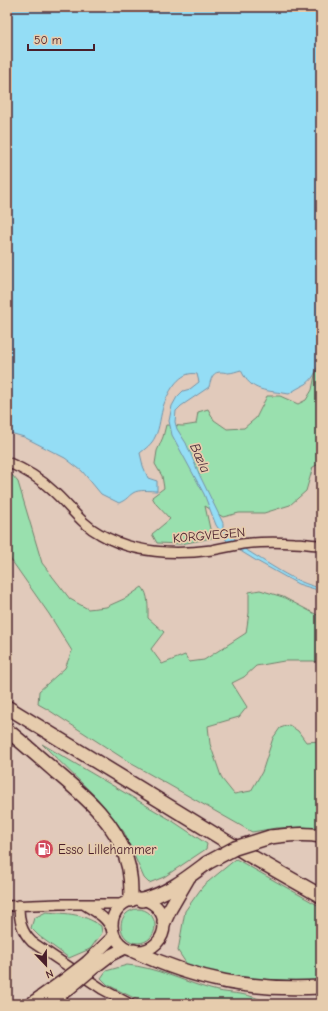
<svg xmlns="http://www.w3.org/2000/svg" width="328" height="1011" viewBox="0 0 328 1011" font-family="'Comic Neue',sans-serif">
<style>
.green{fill:#99e0ae;stroke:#72806c}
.water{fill:#94ddf5;stroke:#7691a4}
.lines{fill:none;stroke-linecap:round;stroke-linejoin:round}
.minor-casing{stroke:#4a1f2b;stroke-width:12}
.major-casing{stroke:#4a1f2b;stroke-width:14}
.highway-casing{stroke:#4a1f2b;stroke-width:16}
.minor{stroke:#e6ccad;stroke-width:9}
.major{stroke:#e6ccad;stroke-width:11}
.highway{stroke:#e6ccad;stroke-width:13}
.major-bridge-casing{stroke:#4a1f2b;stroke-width:14;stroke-linecap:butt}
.highway-bridge-casing{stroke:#4a1f2b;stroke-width:16;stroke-linecap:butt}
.major-bridge{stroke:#e6ccad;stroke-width:11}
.highway-bridge{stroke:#e6ccad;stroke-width:13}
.labels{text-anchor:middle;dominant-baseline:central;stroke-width:3.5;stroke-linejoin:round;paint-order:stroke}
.street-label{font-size:13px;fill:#4a1f2b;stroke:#e6ccad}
.poi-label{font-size:13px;fill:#4a1f2b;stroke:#e6ccad;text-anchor:start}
.water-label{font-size:14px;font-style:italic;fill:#51323f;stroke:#e6ccad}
</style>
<rect width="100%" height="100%" fill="#e1cabb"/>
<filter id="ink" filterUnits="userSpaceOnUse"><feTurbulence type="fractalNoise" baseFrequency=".025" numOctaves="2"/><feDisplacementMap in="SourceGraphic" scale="8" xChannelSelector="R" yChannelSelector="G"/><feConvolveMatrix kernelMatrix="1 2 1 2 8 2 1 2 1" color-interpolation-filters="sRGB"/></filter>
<g filter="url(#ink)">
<!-- green -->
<path class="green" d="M 321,359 L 321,463 L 313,467 L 306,491 L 290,505 L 264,513 L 239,513 L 223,517 L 205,506 L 212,538 L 181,544 L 157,543 L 152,534 L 170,519 L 156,504 L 152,497 L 164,488 L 162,476 L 155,464 L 157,451 L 163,437 L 166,425 L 183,426 L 196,424 L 198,412 L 208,409 L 214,420 L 227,429 L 244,428 L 256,418 L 267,396 L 280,396 L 298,404 L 306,400 L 312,390 L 315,375 Z
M 7,475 L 12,475 L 18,482 L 42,563 L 70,599 L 88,609 L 106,607 L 126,598 L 142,587 C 149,594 148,608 148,618 L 164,632 L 151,649 L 162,664 L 185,655 L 189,662 L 204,660 L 246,633 L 249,613 L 249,592 L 260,590 L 283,597 L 321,617 L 321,664 L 314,661 L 284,661 L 256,666 L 244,677 L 232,683 L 247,707 L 239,717 L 208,726 L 210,744 L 222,779 L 234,794 L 251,791 L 262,772 L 273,738 L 280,728 L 289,725 L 298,731 L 306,742 L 321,741 L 321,829 L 303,827 L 276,828 L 252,832 L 132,764 L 47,709 L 38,704 L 39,691 L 65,668 L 72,651 L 49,614 L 7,554 Z
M 42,744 L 171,820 L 207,844 L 206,849 L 164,877 L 149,883 L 144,878 L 124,832 L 96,797 Z
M 236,859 L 321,907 L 321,982 L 283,983 L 246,980 L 188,966 L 178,951 L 185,911 L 203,886 Z
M121 926a17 17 0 1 1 34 0a17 17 0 1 1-34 0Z
M 46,912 C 69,914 82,913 101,926 L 102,933 L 90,949 L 69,958 L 39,936 L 31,928 L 34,918 Z
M 127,965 C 155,967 182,981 210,989 C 226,994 245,992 261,1000 L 255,1004 L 158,1004 L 138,1000 L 108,985 L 101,978 L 106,971 Z"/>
<!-- water -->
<path class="water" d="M 7,7 L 321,7 L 321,359 C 317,368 315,378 306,384 C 300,387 294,390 289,394 C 267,390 251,393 241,370 C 237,371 232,373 228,373 C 214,370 212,374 209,387 L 181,406 L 176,411 L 175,422 L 177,429 L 186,443 L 200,476 L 223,523 L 223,530 L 234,536 L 236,542 L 243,548 C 267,562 294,583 321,588 L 321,591 L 298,584 L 255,560 L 229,544 L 216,525 L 204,494 L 172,435 L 169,421 L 172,406 L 177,397 L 183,391 L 190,389 L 199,382 L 197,374 C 180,370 169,391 164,404 C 160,415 160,428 155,437 C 152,444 145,449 140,453 L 143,466 L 148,478 L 157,481 L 157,491 C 150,491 139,489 133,493 C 127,497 128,499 119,503 L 101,494 L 82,471 L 65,458 L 24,437 L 7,432 Z"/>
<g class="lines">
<defs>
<path id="minor" d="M 7,462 C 24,469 40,478 53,491 C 69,505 81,524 100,534 C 133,553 175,555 212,550 C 222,548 232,546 242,544 C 259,542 277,542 294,543 C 303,543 312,545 321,545
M 83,904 C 96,912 107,917 113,932
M 19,905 C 19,920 21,931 32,942 L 102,989 L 130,1004
M 7,906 L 59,904 L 123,904"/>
<path id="major" d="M112 925a26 26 0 1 1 52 0a26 26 0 1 1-52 0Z
M 87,962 L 114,936
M 94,968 L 111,955 L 125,948
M 30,1004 L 61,982
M 47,1004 L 69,989"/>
<path id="highway" d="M 7,707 L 247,854 L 321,896
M 7,730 C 24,744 40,758 56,772 C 84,796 115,821 126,858 C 131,872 131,886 131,900
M 270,837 C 287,835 304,833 321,836
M 142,900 C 167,894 187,878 207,863
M 164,922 L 170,909 L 188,878
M 134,951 C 197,980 251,991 321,987"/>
</defs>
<!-- minor casing -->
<use href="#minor" class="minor-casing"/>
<!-- major casing -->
<use href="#major" class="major-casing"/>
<!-- highway casing -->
<use href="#highway" class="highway-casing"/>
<!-- minor -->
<use href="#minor" class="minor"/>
<!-- major -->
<use href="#major" class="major"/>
<!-- highway -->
<use href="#highway" class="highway"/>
<defs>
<path id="major-bridge" d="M 61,982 L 87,962
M 69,989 L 94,968"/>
<path id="highway-bridge" d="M 207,863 L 235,848 L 270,837"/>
</defs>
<!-- major-bridge casing -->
<use href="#major-bridge" class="major-bridge-casing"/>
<!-- highway-bridge casing -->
<use href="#highway-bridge" class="highway-bridge-casing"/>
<!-- major-bridge -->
<use href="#major-bridge" class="major-bridge"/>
<!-- highway-bridge -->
<use href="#highway-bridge" class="highway-bridge"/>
</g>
</g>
<!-- icons -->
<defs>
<symbol id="fuel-disc" viewBox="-11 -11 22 22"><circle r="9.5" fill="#d1495b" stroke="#e6ccad"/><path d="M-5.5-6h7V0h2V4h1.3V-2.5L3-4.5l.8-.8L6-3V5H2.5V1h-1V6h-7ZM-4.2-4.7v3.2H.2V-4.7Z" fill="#fff"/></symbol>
</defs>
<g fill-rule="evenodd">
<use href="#fuel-disc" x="33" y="838" width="22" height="22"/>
</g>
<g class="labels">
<!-- street labels -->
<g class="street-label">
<text transform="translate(209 535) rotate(-5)">KORGVEGEN</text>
</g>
<!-- poi labels -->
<g class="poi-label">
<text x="58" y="849">Esso Lillehammer</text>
</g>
<!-- water labels -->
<g class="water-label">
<text transform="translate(200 458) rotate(66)">Bæla</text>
</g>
</g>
<!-- margin -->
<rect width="328" height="1011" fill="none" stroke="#e6ccad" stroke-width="24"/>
<rect x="12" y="12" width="304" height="987" fill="none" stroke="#4a1f2b" stroke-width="1.5" filter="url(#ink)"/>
<!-- north arrow -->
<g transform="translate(46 965) rotate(158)" stroke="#e6ccad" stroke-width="3" paint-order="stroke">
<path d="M0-3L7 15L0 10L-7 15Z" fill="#4a1f2b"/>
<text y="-6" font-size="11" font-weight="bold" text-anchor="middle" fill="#4a1f2b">N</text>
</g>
<!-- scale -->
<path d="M28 44v6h66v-6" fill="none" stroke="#4a1f2b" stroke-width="2"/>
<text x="34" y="44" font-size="12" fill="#4a1f2b" stroke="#e6ccad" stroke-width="3" paint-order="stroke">50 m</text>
</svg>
